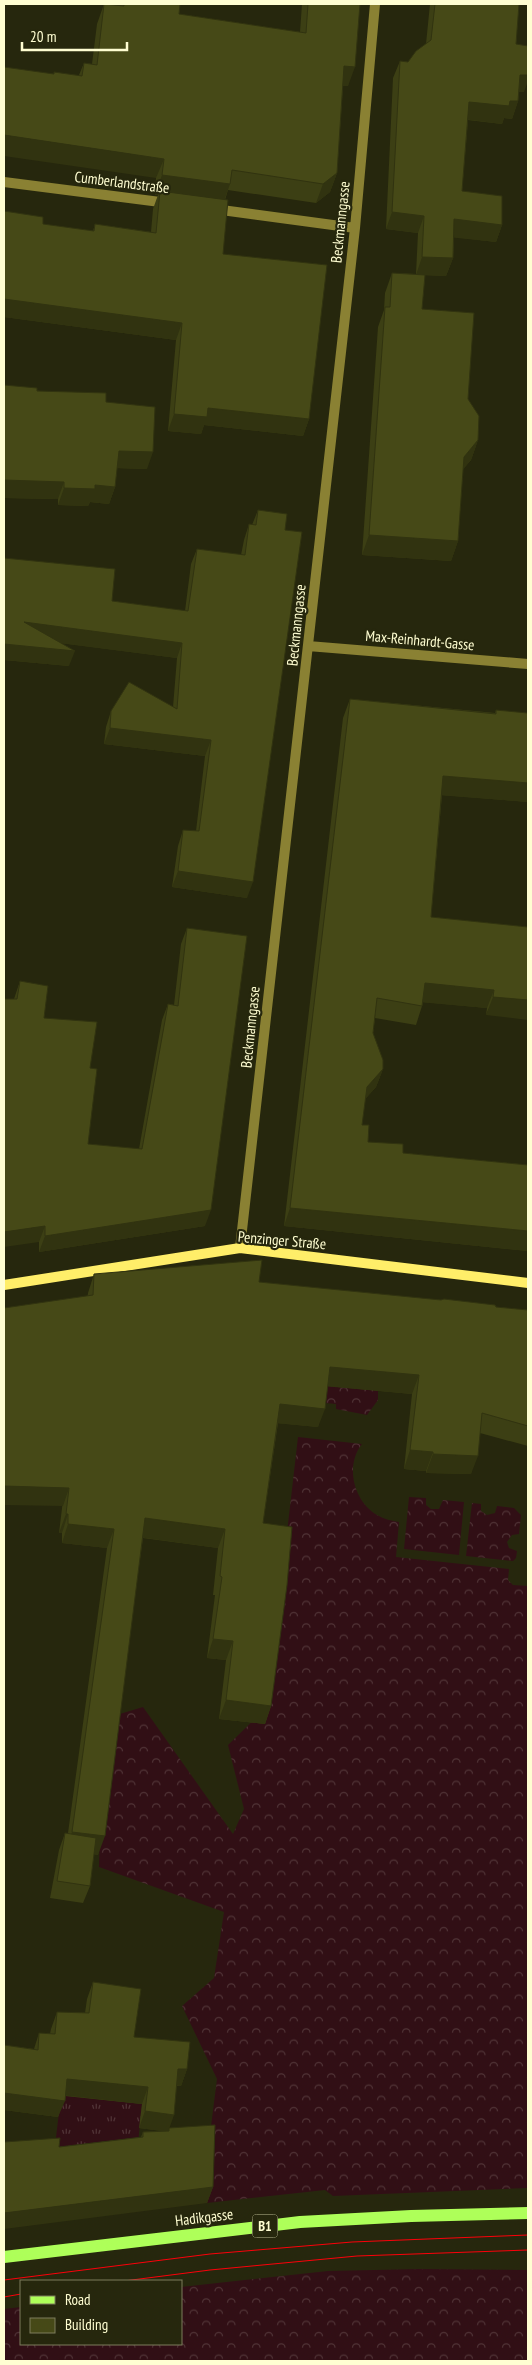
<svg xmlns="http://www.w3.org/2000/svg" width="532" height="2365" viewBox="0 0 532 2365" font-family="'PT Sans Narrow',sans-serif">
<style>
.grass{fill:url(#grass-tufts)}
.forest{fill:url(#forest-crowns)}
.lines{fill:none;stroke-linecap:round;stroke-linejoin:round}
.street{stroke:#8a8133;stroke-width:10}
.secondary{stroke:#ffee69;stroke-width:10}
.primary{stroke:#aeff59;stroke-width:12}
.tram{stroke:#fd000a;stroke-width:1}
.wall{fill:#3c3f14}
.shaded-wall{fill:#313310}
.building{fill:#464917;stroke:#313310}
.labels{text-anchor:middle;dominant-baseline:central;stroke-width:4.5;stroke-linejoin:round;paint-order:stroke}
.shield{fill:#26270d;stroke:#bebe97;stroke-width:1}
.shield-label{font-size:14px;font-weight:bold;fill:#fffed2}
.street-label{font-size:15px;fill:#fffed2;stroke:#26270d}
</style>
<defs>
<pattern id="grass-tufts" width="24" height="20" patternUnits="userSpaceOnUse" patternTransform="scale(1.25)"><rect width="24" height="20" fill="#310f15"/><path d="M3 7l-1-3M5 7V3M7 7l1-3M15 17l-1-3M17 17v-4M19 17l1-3" fill="none" stroke="#503336"/></pattern>
<pattern id="forest-crowns" width="20" height="18" patternUnits="userSpaceOnUse" patternTransform="scale(1.25)"><rect width="20" height="18" fill="#310f15"/><path d="M2 6a3 3 0 1 1 6 0M12 15a3 3 0 1 1 6 0" fill="none" stroke="#503336"/></pattern>
</defs>
<rect width="100%" height="100%" fill="#26270d"/>
<!-- grass -->
<path class="grass" d="M 61,2095 L 142,2104 L 137,2153 L 53,2163 Z"/>
<!-- forest -->
<path class="forest" d="M 306,1375 L 378,1391 L 378,1400 L 367,1415 L 336,1409 L 336,1404 L 303,1401 Z
M 298,1437 L 362,1444 C 345,1465 353,1501 377,1515 C 384,1519 392,1521 399,1522 L 396,1557 L 509,1569 L 508,1580 L 513,1585 L 528,1586 L 528,2188 L 333,2196 L 325,2190 L 207,2203 L 209,2142 L 217,2079 L 182,2006 L 214,1978 L 224,1912 L 99,1867 L 103,1719 L 143,1707 L 233,1834 L 244,1809 L 228,1745 L 267,1707 Z
M 409,1497 L 426,1498 L 426,1505 L 431,1509 L 439,1509 L 443,1500 L 464,1502 L 459,1555 L 404,1549 Z
M 472,1503 L 481,1504 L 481,1511 L 487,1515 L 495,1513 L 497,1506 L 514,1508 L 521,1515 L 519,1534 L 512,1535 L 507,1542 L 509,1548 L 517,1551 L 516,1558 L 513,1561 L 466,1556 Z
M 419,2269 L 528,2270 L 528,2361 L 4,2361 L 4,2309 L 21,2307 L 21,2344 L 181,2344 L 181,2287 L 328,2271 Z"/>
<g class="lines">
<!-- street -->
<path class="street" d="M 4,182 L 168,203
M 214,209 L 355,228
M 308,646 L 528,664
M 240,1248 L 355,228 L 375,4"/>
<!-- secondary -->
<path class="secondary" d="M 4,1285 L 240,1248 L 528,1283"/>
<!-- primary -->
<path class="primary" d="M 4,2257 L 300,2222 L 411,2216 L 528,2213"/>
<!-- tram -->
<path class="tram" d="M 4,2280 L 210,2254 L 352,2242 L 528,2235
M 124,2281 L 210,2270 L 357,2256 L 528,2250
M 4,2297 L 21,2294"/>
</g>
<!-- wall -->
<path class="wall" d="M 104,4 L 119,5 L 120,4 L 180,4 L 179,14 L 300,32 L 302,4 L 360,4 L 348,86 L 343,86 L 337,173 L 330,192 L 316,203 L 228,190 L 225,200 L 223,254 L 309,419 L 303,436 L 204,425 L 201,434 L 168,431 L 176,340 L 4,317 L 4,211 L 43,224 L 93,231 L 95,224 L 151,232 L 153,209 L 158,195 L 155,195 L 156,178 L 53,74 L 79,75 L 84,63 L 92,64 L 97,24 Z
M 430,4 L 519,4 L 516,44 L 524,92 L 519,92 L 518,101 L 512,119 L 504,118 L 502,124 L 468,120 L 462,191 L 502,225 L 496,242 L 454,237 L 453,258 L 446,276 L 425,275 L 422,309 L 468,399 L 478,440 L 471,460 L 463,469 L 458,541 L 451,561 L 362,555 L 378,327 L 384,310 L 385,293 L 392,273 L 416,274 L 418,233 L 386,229 L 393,78 L 400,61 L 408,62 L 426,44 Z
M 4,385 L 106,402 L 147,469 L 117,468 L 115,487 L 109,504 L 90,502 L 88,506 L 58,505 L 58,499 L 4,498 Z
M 258,510 L 285,530 L 247,898 L 172,887 L 178,846 L 183,830 L 196,831 L 205,756 L 104,744 L 106,727 L 111,711 L 173,707 L 177,658 L 61,643 L 69,666 L 4,660 L 4,558 L 112,601 L 185,611 L 191,564 L 197,549 L 241,555 L 244,540 L 249,524 L 252,525 Z
M 350,699 L 495,713 L 496,710 L 528,802 L 442,795 L 431,917 L 528,927 L 486,1015 L 487,1008 L 423,1002 L 422,1006 L 416,1025 L 375,1018 L 373,1033 L 383,1069 L 376,1087 L 365,1099 L 362,1125 L 368,1142 L 403,1153 L 528,1165 L 528,1251 L 284,1226 L 343,718 Z
M 187,928 L 205,1226 L 39,1252 L 39,1242 L 14,999 L 20,981 L 44,1018 L 90,1068 L 88,1144 L 139,1149 L 162,1020 L 168,1004 L 174,1005 L 181,944 Z
M 94,1274 L 259,1282 L 528,1310 L 528,1446 L 480,1433 L 471,1474 L 426,1473 L 426,1471 L 404,1469 L 412,1394 L 327,1386 L 318,1427 L 278,1423 L 263,1523 L 271,1706 L 265,1724 L 219,1719 L 226,1660 L 207,1658 L 215,1595 L 213,1595 L 218,1548 L 143,1538 L 98,1855 L 94,1854 L 90,1886 L 83,1903 L 50,1898 L 59,1850 L 65,1833 L 68,1833 L 107,1548 L 62,1543 L 62,1533 L 59,1533 L 88,1293 Z
M 93,1982 L 134,2037 L 187,2069 L 181,2086 L 176,2086 L 169,2128 L 213,2187 L 207,2203 L 59,2147 L 141,2137 L 143,2132 L 163,2131 L 139,2128 L 142,2104 L 65,2096 L 58,2117 L 4,2110 L 4,2045 L 34,2049 L 39,2033 L 50,2034 L 51,2029 L 57,2012 L 85,2013 L 87,1999 Z"/>
<!-- shaded-wall -->
<path class="shaded-wall" d="M 344,66 L 355,67 L 348,86 L 337,86 Z
M 520,75 L 528,75 L 528,81 L 524,92 L 514,92 Z
M 510,101 L 518,101 L 512,119 L 504,118 L 502,124 L 463,119 L 469,102 Z
M 4,135 L 164,159 L 156,178 L 4,156 Z
M 337,173 L 330,192 L 316,203 L 323,184 Z
M 162,175 L 230,184 L 223,204 L 160,191 L 158,195 L 155,195 Z
M 392,212 L 424,216 L 418,233 L 386,229 Z
M 454,219 L 502,225 L 496,242 L 448,237 Z
M 422,257 L 453,258 L 446,276 L 416,275 Z
M 4,299 L 182,323 L 176,340 L 4,317 Z
M 208,408 L 309,419 L 303,436 L 204,425 L 201,434 L 168,431 L 174,414 Z
M 478,440 L 471,460 L 457,477 L 464,457 Z
M 119,451 L 153,452 L 147,469 L 112,468 Z
M 4,480 L 64,482 L 58,499 L 4,498 Z
M 95,485 L 115,487 L 109,504 L 90,502 L 88,506 L 58,505 L 64,488 Z
M 369,535 L 458,541 L 451,561 L 362,555 Z
M 24,622 L 182,643 L 177,658 L 19,638 Z
M 4,644 L 75,651 L 69,666 L 4,660 Z
M 110,728 L 211,740 L 205,756 L 104,744 Z
M 443,776 L 528,783 L 528,802 L 437,795 Z
M 178,871 L 253,882 L 247,898 L 172,887 Z
M 425,983 L 494,990 L 487,1008 L 418,1002 Z
M 493,997 L 528,1000 L 528,1020 L 486,1015 Z
M 383,1069 L 376,1087 L 360,1105 L 367,1087 Z
M 290,1208 L 528,1231 L 528,1251 L 284,1226 Z
M 211,1210 L 205,1226 L 39,1252 L 45,1236 Z
M 45,1226 L 39,1242 L 4,1247 L 4,1232 Z
M 330,1367 L 419,1375 L 412,1394 L 323,1386 Z
M 280,1404 L 325,1409 L 318,1427 L 274,1423 Z
M 410,1450 L 433,1452 L 426,1471 L 404,1469 Z
M 433,1454 L 478,1456 L 471,1474 L 426,1473 Z
M 4,1486 L 69,1488 L 63,1506 L 4,1505 Z
M 66,1514 L 68,1514 L 62,1533 L 59,1533 Z
M 145,1518 L 225,1529 L 218,1548 L 138,1537 Z
M 68,1524 L 114,1529 L 107,1548 L 62,1543 Z
M 213,1639 L 233,1641 L 226,1660 L 207,1658 Z
M 226,1700 L 271,1706 L 265,1724 L 219,1719 Z
M 72,1832 L 105,1836 L 98,1855 L 65,1851 Z
M 178,2069 L 187,2069 L 181,2086 L 172,2085 Z
M 67,2079 L 148,2087 L 142,2104 L 61,2095 Z
M 4,2093 L 65,2101 L 58,2117 L 4,2110 Z
M 145,2111 L 174,2115 L 168,2132 L 139,2128 Z
M 213,2187 L 207,2203 L 4,2229 L 4,2213 Z"/>
<!-- building -->
<path class="building" d="M 104,4 L 124,6 L 124,4 L 180,4 L 179,14 L 306,33 L 308,4 L 360,4 L 355,67 L 344,66 L 337,173 L 323,184 L 232,170 L 230,184 L 162,175 L 164,159 L 4,135 L 4,67 L 54,74 L 54,72 L 82,76 L 84,63 L 97,65 Z
M 435,4 L 519,4 L 516,44 L 528,46 L 528,75 L 520,75 L 518,101 L 510,101 L 509,106 L 469,102 L 462,191 L 502,196 L 502,225 L 454,219 L 453,258 L 422,257 L 424,216 L 392,212 L 400,61 L 408,62 L 416,51 L 431,40 Z
M 160,191 L 228,200 L 223,254 L 327,265 L 309,419 L 208,408 L 207,417 L 174,414 L 182,323 L 4,299 L 4,211 L 43,217 L 43,224 L 94,231 L 95,224 L 156,233 Z
M 392,273 L 425,275 L 422,309 L 474,313 L 468,399 L 479,416 L 478,440 L 464,457 L 458,541 L 369,535 L 385,307 L 390,307 Z
M 4,385 L 37,388 L 37,391 L 106,393 L 106,402 L 155,407 L 153,452 L 119,451 L 115,487 L 95,485 L 95,489 L 64,488 L 64,482 L 4,480 Z
M 258,510 L 287,514 L 285,530 L 302,532 L 253,882 L 178,871 L 183,830 L 199,831 L 211,740 L 110,728 L 111,711 L 129,682 L 177,709 L 182,643 L 24,622 L 75,651 L 4,644 L 4,558 L 115,569 L 112,601 L 188,611 L 197,549 L 245,555 L 249,524 L 256,525 Z
M 350,699 L 496,714 L 496,710 L 528,713 L 528,783 L 443,776 L 431,917 L 528,927 L 528,1000 L 493,997 L 494,990 L 425,983 L 422,1006 L 377,998 L 373,1033 L 383,1060 L 383,1069 L 367,1087 L 362,1125 L 369,1125 L 368,1142 L 403,1144 L 403,1153 L 528,1165 L 528,1231 L 290,1208 Z
M 187,928 L 247,936 L 211,1210 L 45,1236 L 45,1226 L 4,1232 L 4,999 L 17,999 L 20,981 L 48,986 L 44,1018 L 97,1022 L 90,1068 L 97,1069 L 88,1144 L 142,1149 L 168,1004 L 178,1006 Z
M 262,1260 L 259,1282 L 441,1300 L 444,1299 L 495,1305 L 496,1307 L 528,1310 L 528,1426 L 482,1413 L 478,1456 L 433,1454 L 433,1452 L 410,1450 L 419,1375 L 330,1367 L 325,1409 L 280,1404 L 263,1523 L 292,1527 L 287,1585 L 271,1706 L 226,1700 L 233,1641 L 213,1639 L 222,1577 L 220,1576 L 225,1529 L 145,1518 L 105,1836 L 72,1832 L 114,1529 L 68,1524 L 68,1514 L 66,1514 L 69,1488 L 4,1486 L 4,1308 L 93,1295 L 94,1274 Z
M 65,1833 L 96,1838 L 90,1886 L 57,1881 Z
M 93,1982 L 141,1989 L 134,2037 L 190,2042 L 187,2069 L 178,2069 L 174,2115 L 145,2111 L 148,2087 L 67,2079 L 65,2101 L 4,2093 L 4,2045 L 38,2050 L 39,2033 L 55,2034 L 57,2012 L 89,2013 Z
M 215,2125 L 213,2187 L 4,2213 L 4,2142 L 60,2138 L 59,2147 L 143,2137 L 143,2132 L 169,2131 L 169,2128 Z"/>
<g class="labels">
<!-- shield labels -->
<rect class="shield" x="252.5" y="2214.5" width="25" height="23" rx="4"/>
<g class="shield-label">
<text x="265" y="2226">B1</text>
</g>
<!-- street labels -->
<g class="street-label">
<text transform="translate(122 182) rotate(7)">Cumberlandstraße</text>
<text transform="translate(340 222) rotate(-84)">Beckmanngasse</text>
<text transform="translate(296 625) rotate(-84)">Beckmanngasse</text>
<text transform="translate(420 640) rotate(5)">Max-Reinhardt-Gasse</text>
<text transform="translate(250 1027) rotate(-84)">Beckmanngasse</text>
<text transform="translate(282 1240) rotate(5)">Penzinger Straße</text>
<text transform="translate(204 2217) rotate(-7)">Hadikgasse</text>
</g>
</g>
<!-- border -->
<rect width="532" height="2365" fill="none" stroke="#fffed2" stroke-width="10"/>
<!-- legend -->
<rect x="20" y="2280" width="162" height="65" fill="#26270d" stroke="#7d7d5c"/>
<rect x="30" y="2296" width="25" height="8" fill="#aeff59" stroke="#7d7d5c"/>
<text x="65" y="2305" font-size="15" fill="#fffed2">Road</text>
<rect x="30" y="2318" width="25" height="15" fill="#464917" stroke="#7d7d5c"/>
<text x="65" y="2330" font-size="15" fill="#fffed2">Building</text>
<!-- scale -->
<path d="M22 42v8h105v-8" fill="none" stroke="#fffed2" stroke-width="2.5"/>
<text x="30" y="42" font-size="15" fill="#fffed2" stroke="#26270d" stroke-width="4" paint-order="stroke">20 m</text>
</svg>
